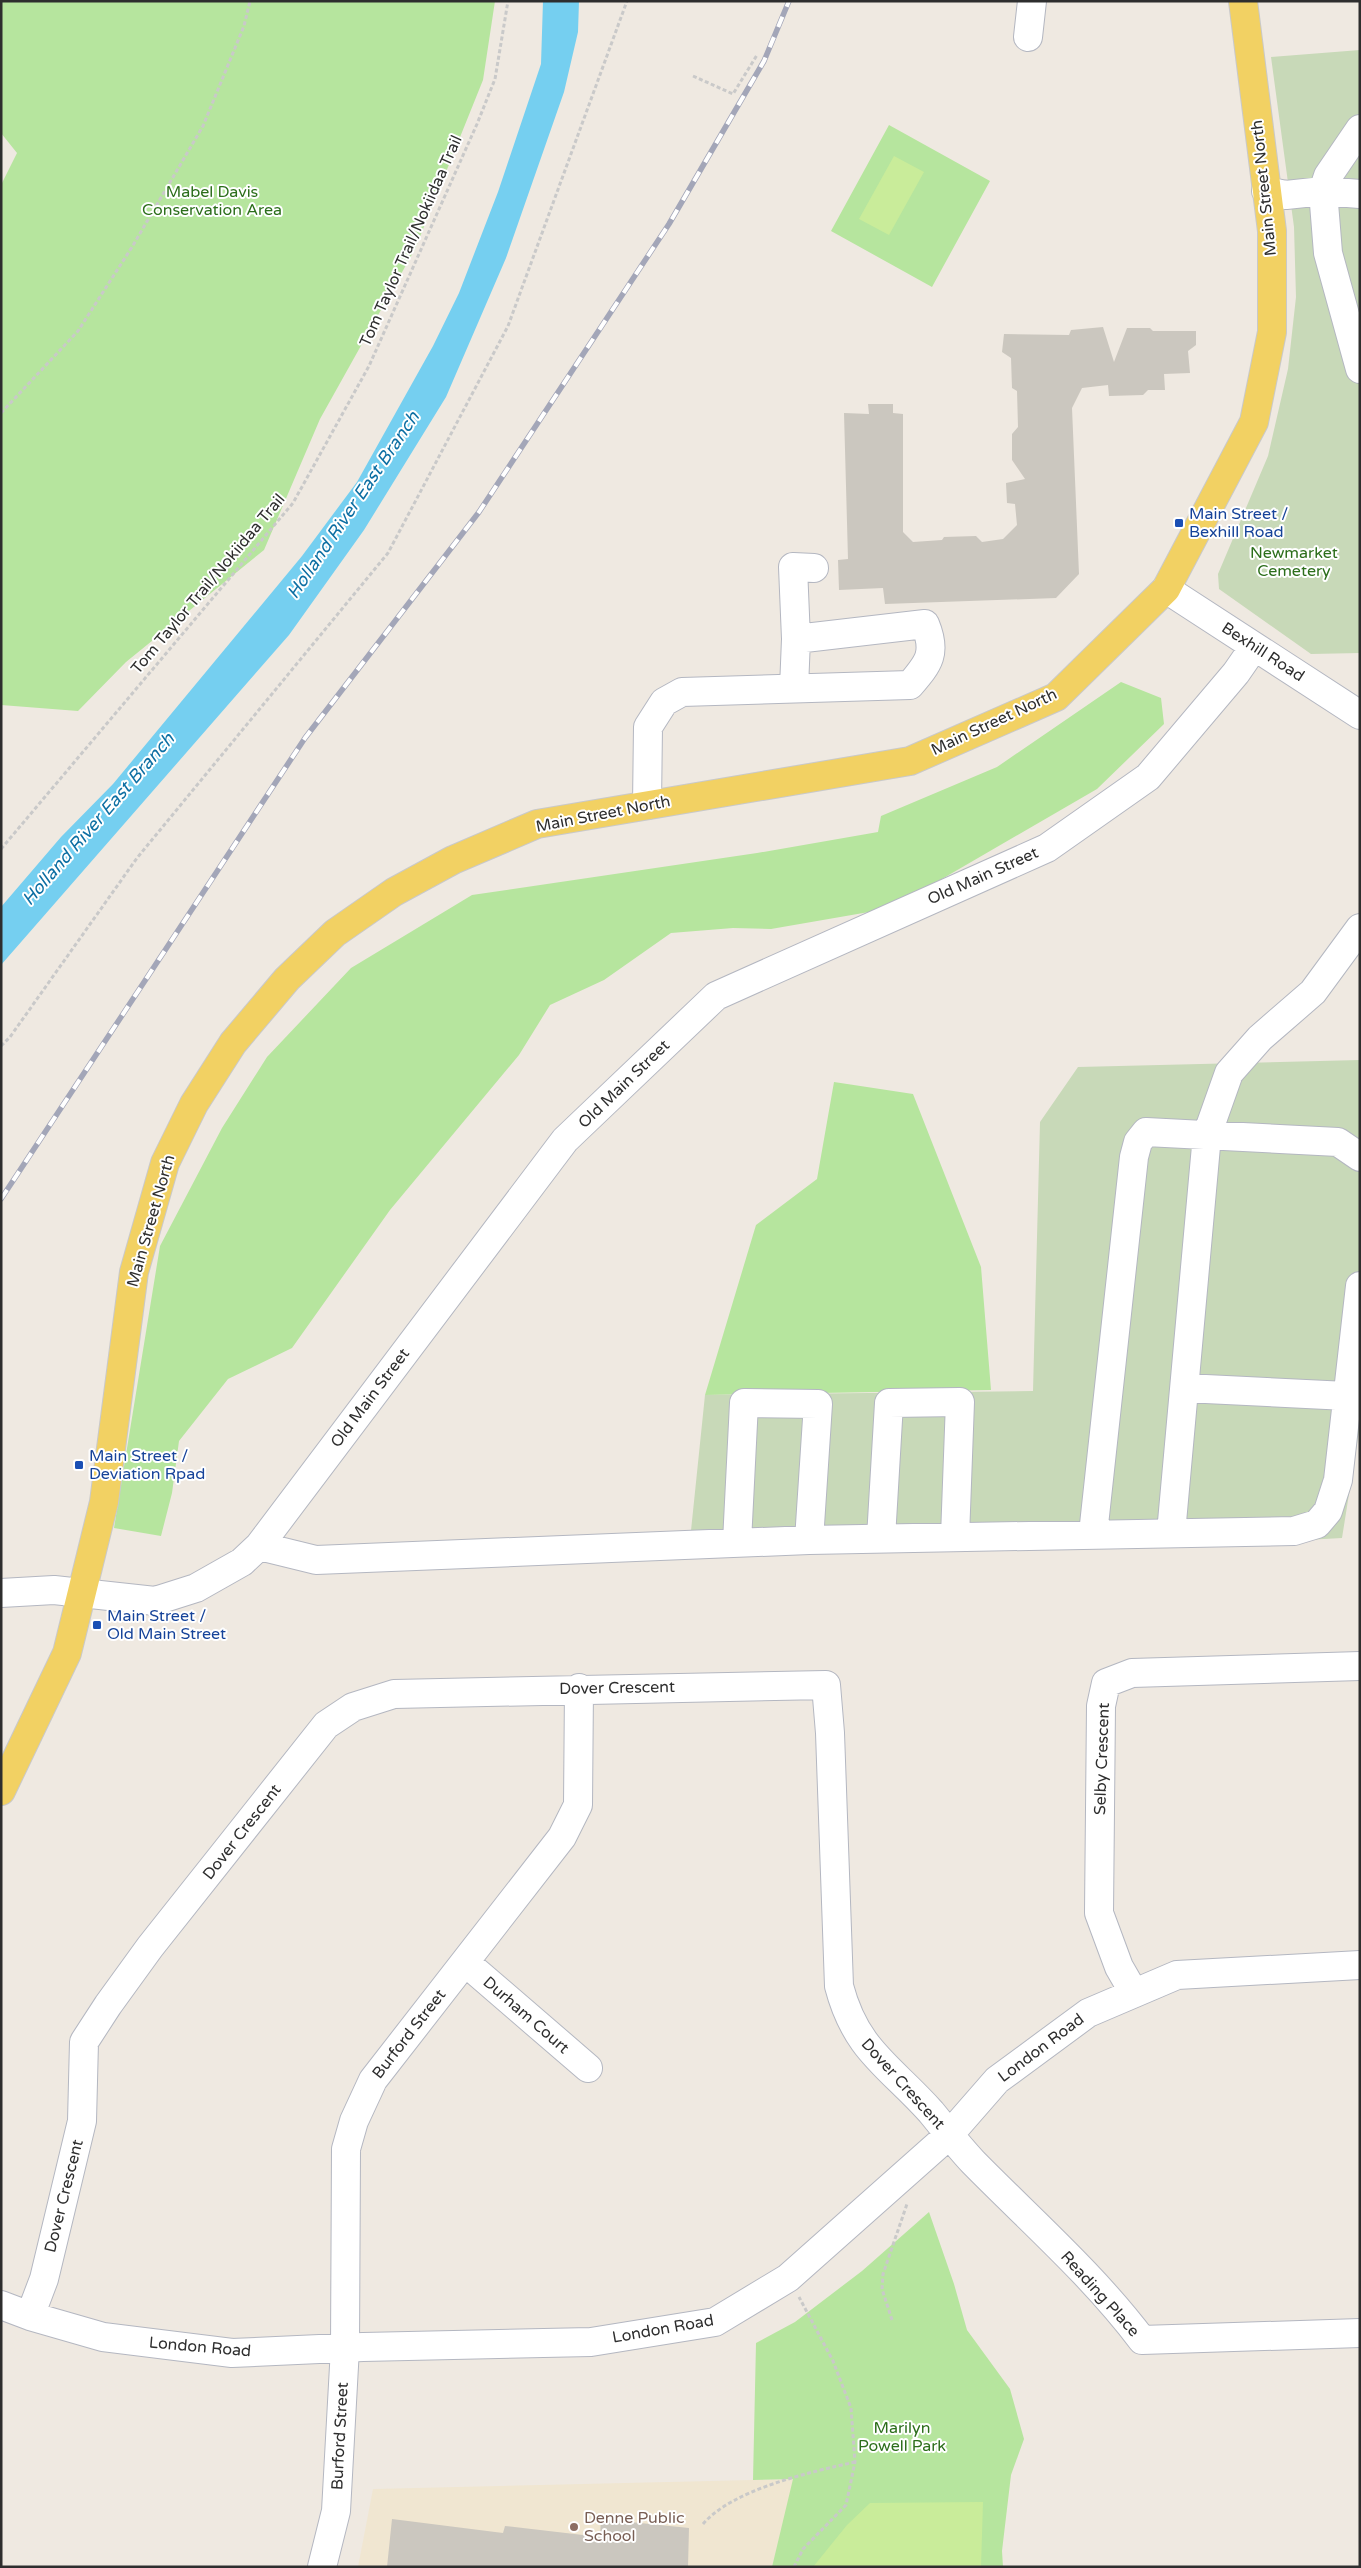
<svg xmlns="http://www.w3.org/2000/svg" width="1361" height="2568" viewBox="0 0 1361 2568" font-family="'Varela Round',sans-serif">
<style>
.education{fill:#f0e6d1}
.green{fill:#b6e59e}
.cemetery{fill:#c8d9b8}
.pitch{fill:#c9ec9a}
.water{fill:#75cff0}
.building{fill:#cbc7bf}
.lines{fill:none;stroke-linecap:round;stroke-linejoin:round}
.minor-casing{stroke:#b4b7c1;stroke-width:30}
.major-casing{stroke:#c9c9c9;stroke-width:30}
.path{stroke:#c9c9c9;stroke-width:3;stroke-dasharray:4 2.5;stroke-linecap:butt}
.minor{stroke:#fff;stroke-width:28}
.major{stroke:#f2d163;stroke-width:28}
.rail-casing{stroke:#a3a6b8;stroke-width:5.5}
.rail{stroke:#fff;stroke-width:4;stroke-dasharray:11;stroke-linecap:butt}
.transit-dot{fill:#1a4fb4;stroke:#fff;stroke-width:2}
.education-dot{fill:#8d6e63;stroke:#fff;stroke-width:2}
.labels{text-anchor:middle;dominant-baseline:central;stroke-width:4;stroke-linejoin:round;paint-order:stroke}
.street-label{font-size:16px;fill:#2e2e2e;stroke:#fff}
.park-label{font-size:16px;fill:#2c6e1b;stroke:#fff}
.transit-label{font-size:16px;fill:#164399;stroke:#fff;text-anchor:start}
.education-label{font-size:16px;fill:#785e54;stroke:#fff;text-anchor:start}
.water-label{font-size:18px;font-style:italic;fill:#0d6fa3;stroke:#fff}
</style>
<rect width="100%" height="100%" fill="#efe9e1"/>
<!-- education -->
<path class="education" d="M 794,2479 L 772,2567 L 358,2567 L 373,2489 Z"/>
<!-- green -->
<path class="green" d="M 1,1 L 495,1 L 483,80 L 415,249 L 320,419 L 264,550 L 126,662 L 78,711 L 1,705 L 1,185 L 17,153 L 1,133 Z
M 889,125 L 990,181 L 932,287 L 831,231 Z
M 1121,682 L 1161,698 L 1164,724 L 1097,789 L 892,908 L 771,929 L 733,928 L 671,933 L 604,980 L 550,1005 L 519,1055 L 390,1210 L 292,1348 L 228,1379 L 179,1441 L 172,1493 L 161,1536 L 114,1528 L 160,1246 L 222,1128 L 267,1057 L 351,968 L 472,895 L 757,853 L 878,832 L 881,816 L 997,767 Z
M 834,1082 L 913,1094 L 981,1267 L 991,1390 L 705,1395 L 756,1225 L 817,1179 Z
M 929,2212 L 954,2284 L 967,2330 L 1010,2389 L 1024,2439 L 1011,2475 L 1002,2551 L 1003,2567 L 772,2567 L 793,2479 L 753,2480 L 756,2343 L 795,2322 L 862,2271 Z"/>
<!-- cemetery -->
<path class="cemetery" d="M 1360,50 L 1360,653 L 1311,654 L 1219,589 L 1218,574 L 1268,456 L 1288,369 L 1296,297 L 1294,227 L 1271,57 Z
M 1360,1060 L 1360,1425 L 1342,1538 L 1199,1546 L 689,1550 L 705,1395 L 1033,1391 L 1040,1122 L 1078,1067 Z"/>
<!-- pitch -->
<path class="pitch" d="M 894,156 L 924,172 L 889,235 L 859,219 Z
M 983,2502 L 981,2567 L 813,2567 L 847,2525 L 870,2503 Z"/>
<!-- water -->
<path class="water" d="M 543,1 L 579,1 L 578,32 L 564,92 L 506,258 L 446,397 L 364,530 L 289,635 L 1,965 L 1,907 L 61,837 L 113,784 L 302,556 L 357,482 L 433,346 L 459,293 L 498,192 L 541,64 Z"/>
<!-- building -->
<path class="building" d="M 1103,327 L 1114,362 L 1127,328 L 1150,328 L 1153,331 L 1196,331 L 1196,345 L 1188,351 L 1190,373 L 1164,374 L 1165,390 L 1148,390 L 1143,395 L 1109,396 L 1108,385 L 1082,388 L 1072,408 L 1079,574 L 1056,598 L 885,604 L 883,588 L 839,590 L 838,560 L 848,559 L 844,413 L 869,414 L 868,404 L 893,404 L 893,413 L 903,414 L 903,532 L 913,542 L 942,540 L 944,537 L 976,536 L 982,542 L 1003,539 L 1017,525 L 1015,504 L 1007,503 L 1006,483 L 1025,479 L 1012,460 L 1012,434 L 1018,427 L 1017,391 L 1012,388 L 1011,358 L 1002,352 L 1004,334 L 1069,335 L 1071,330 Z
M 392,2519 L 503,2533 L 505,2526 L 600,2537 L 601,2519 L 689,2528 L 688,2567 L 387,2567 Z"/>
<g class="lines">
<defs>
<path id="minor" d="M 1028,37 L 1032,1
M 1360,129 L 1328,176 L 1323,191 L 1328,253 L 1360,369
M 1266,191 L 1286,195 L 1323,191 L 1360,194
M 1166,589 L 1360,715
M 794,688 L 796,639 L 793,567 L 814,568
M 647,805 L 648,727 L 664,702 L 682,692 L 910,685 C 929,663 937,653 925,624 L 796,639
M 1185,1388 L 1347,1396
M 1171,1533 L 1207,1135 L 1229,1073 L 1260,1038 L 1313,992 L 1360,928
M 1093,1534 L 1134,1157 L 1138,1142 L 1146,1132 L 1338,1142 L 1360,1157
M 881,1538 L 889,1403 L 960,1402 L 955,1537
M 737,1542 L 744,1403 L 818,1404 L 809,1540
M 259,1546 L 316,1560 L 809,1540 L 1294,1531 L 1317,1524 L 1328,1511 L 1338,1480 L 1360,1286
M 1,1593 L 54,1590 L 155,1601 L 196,1588 L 242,1562 L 259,1546 L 565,1140 L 716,996 L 1047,848 L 1148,777 L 1236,673 L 1254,647
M 465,1962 L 588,2068
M 1134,1993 L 1119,1967 L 1099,1913 L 1101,1706 L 1106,1683 L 1132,1673 L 1360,1666
M 1,2305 L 30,2316 L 103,2337 L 232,2353 L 363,2347 L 591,2342 L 715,2322 L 788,2278 L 949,2135 L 997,2080 L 1088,2013 L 1177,1975 L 1360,1965
M 30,2316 L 44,2279 L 82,2121 L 84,2042 L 108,2005 L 150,1947 L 326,1725 L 353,1707 L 394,1694 L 826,1685 L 830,1733 L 839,1986 C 856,2051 890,2066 931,2112 C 945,2129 958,2146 973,2162 C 1030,2220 1093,2275 1142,2340 L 1360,2333
M 322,2567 L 336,2511 L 345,2348 L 346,2149 L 354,2121 L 373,2080 L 562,1837 L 578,1805 L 579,1688"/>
<path id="major" d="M 1,1791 L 67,1653 L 104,1502 L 134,1272 L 165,1163 L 194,1104 L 233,1043 L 287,979 L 335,933 L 394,892 L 453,860 L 537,824 L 910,761 L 1056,697 L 1166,589 L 1254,422 L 1272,332 L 1272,231 L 1243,1"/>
</defs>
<!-- minor casing -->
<use href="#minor" class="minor-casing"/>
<!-- major casing -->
<use href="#major" class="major-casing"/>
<!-- path -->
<path class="path" d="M 693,76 L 733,94 L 757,55
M 1,413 L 78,331 L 132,247 L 203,126 L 244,26 L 250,1
M 1,849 L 293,503 L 369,366 L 477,124 L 495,79 L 508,1
M 1,1046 L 10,1037 L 137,858 L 388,553 L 508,326 L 627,1
M 892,2320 L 882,2289 L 883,2274 L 907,2204
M 703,2524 C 733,2489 811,2472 855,2462
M 794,2567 L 803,2549 L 846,2505 L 855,2462 L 851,2408 L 833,2361 L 799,2297"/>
<!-- minor -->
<use href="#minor" class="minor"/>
<!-- major -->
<use href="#major" class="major"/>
<defs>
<path id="rail" d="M 1,1199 L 305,738 L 479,512 L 669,224 L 764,61 L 789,1"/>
</defs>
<!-- rail casing -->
<use href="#rail" class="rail-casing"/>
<!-- rail -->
<use href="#rail" class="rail"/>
</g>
<!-- markers -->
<g class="transit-dot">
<rect x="1174" y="518" width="10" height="10" rx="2.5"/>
<rect x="74" y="1460" width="10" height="10" rx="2.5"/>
<rect x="92" y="1620" width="10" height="10" rx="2.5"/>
</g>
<circle class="education-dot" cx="574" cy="2527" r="5"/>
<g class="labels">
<!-- street labels -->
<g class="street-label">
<text transform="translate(1264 188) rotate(-96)">Main Street North</text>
<text transform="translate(411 241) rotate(-66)">Tom Taylor Trail/Nokiidaa Trail</text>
<text transform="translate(208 584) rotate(-50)">Tom Taylor Trail/Nokiidaa Trail</text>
<text transform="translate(1263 652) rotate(33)">Bexhill Road</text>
<text transform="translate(994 722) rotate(-25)">Main Street North</text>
<text transform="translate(603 814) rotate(-11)">Main Street North</text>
<text transform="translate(983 876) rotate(-24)">Old Main Street</text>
<text transform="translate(624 1084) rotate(-44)">Old Main Street</text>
<text transform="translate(151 1221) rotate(-74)">Main Street North</text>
<text transform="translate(370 1398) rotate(-53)">Old Main Street</text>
<text transform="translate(617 1688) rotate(-1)">Dover Crescent</text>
<text transform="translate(1102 1759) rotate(-88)">Selby Crescent</text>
<text transform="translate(242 1832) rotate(-52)">Dover Crescent</text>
<text transform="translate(526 2015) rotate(41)">Durham Court</text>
<text transform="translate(409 2034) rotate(-52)">Burford Street</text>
<text transform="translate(1041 2048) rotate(-37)">London Road</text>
<text transform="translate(903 2084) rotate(48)">Dover Crescent</text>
<text transform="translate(64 2196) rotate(-76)">Dover Crescent</text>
<text transform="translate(1100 2294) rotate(48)">Reading Place</text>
<text transform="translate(663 2329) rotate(-10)">London Road</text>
<text transform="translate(200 2347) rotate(5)">London Road</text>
<text transform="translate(340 2436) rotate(-87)">Burford Street</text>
</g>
<!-- park labels -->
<g class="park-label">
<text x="212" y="192">Mabel Davis<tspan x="212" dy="18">Conservation Area</tspan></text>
<text x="1294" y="553">Newmarket<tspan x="1294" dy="18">Cemetery</tspan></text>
<text x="902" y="2428">Marilyn<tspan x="902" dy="18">Powell Park</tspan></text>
</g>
<!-- transit labels -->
<g class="transit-label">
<text x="1189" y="514">Main Street /<tspan x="1189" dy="18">Bexhill Road</tspan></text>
<text x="89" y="1456">Main Street /<tspan x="89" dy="18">Deviation Rpad</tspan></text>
<text x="107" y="1616">Main Street /<tspan x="107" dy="18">Old Main Street</tspan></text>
</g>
<!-- education labels -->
<g class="education-label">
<text x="584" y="2518">Denne Public<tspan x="584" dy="18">School</tspan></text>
</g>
<!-- water labels -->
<g class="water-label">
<text transform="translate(353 505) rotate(-56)">Holland River East Branch</text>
<text transform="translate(98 819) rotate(-49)">Holland River East Branch</text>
</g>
</g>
<!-- border -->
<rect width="1361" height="2568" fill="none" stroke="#2e2e2e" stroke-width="5"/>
</svg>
